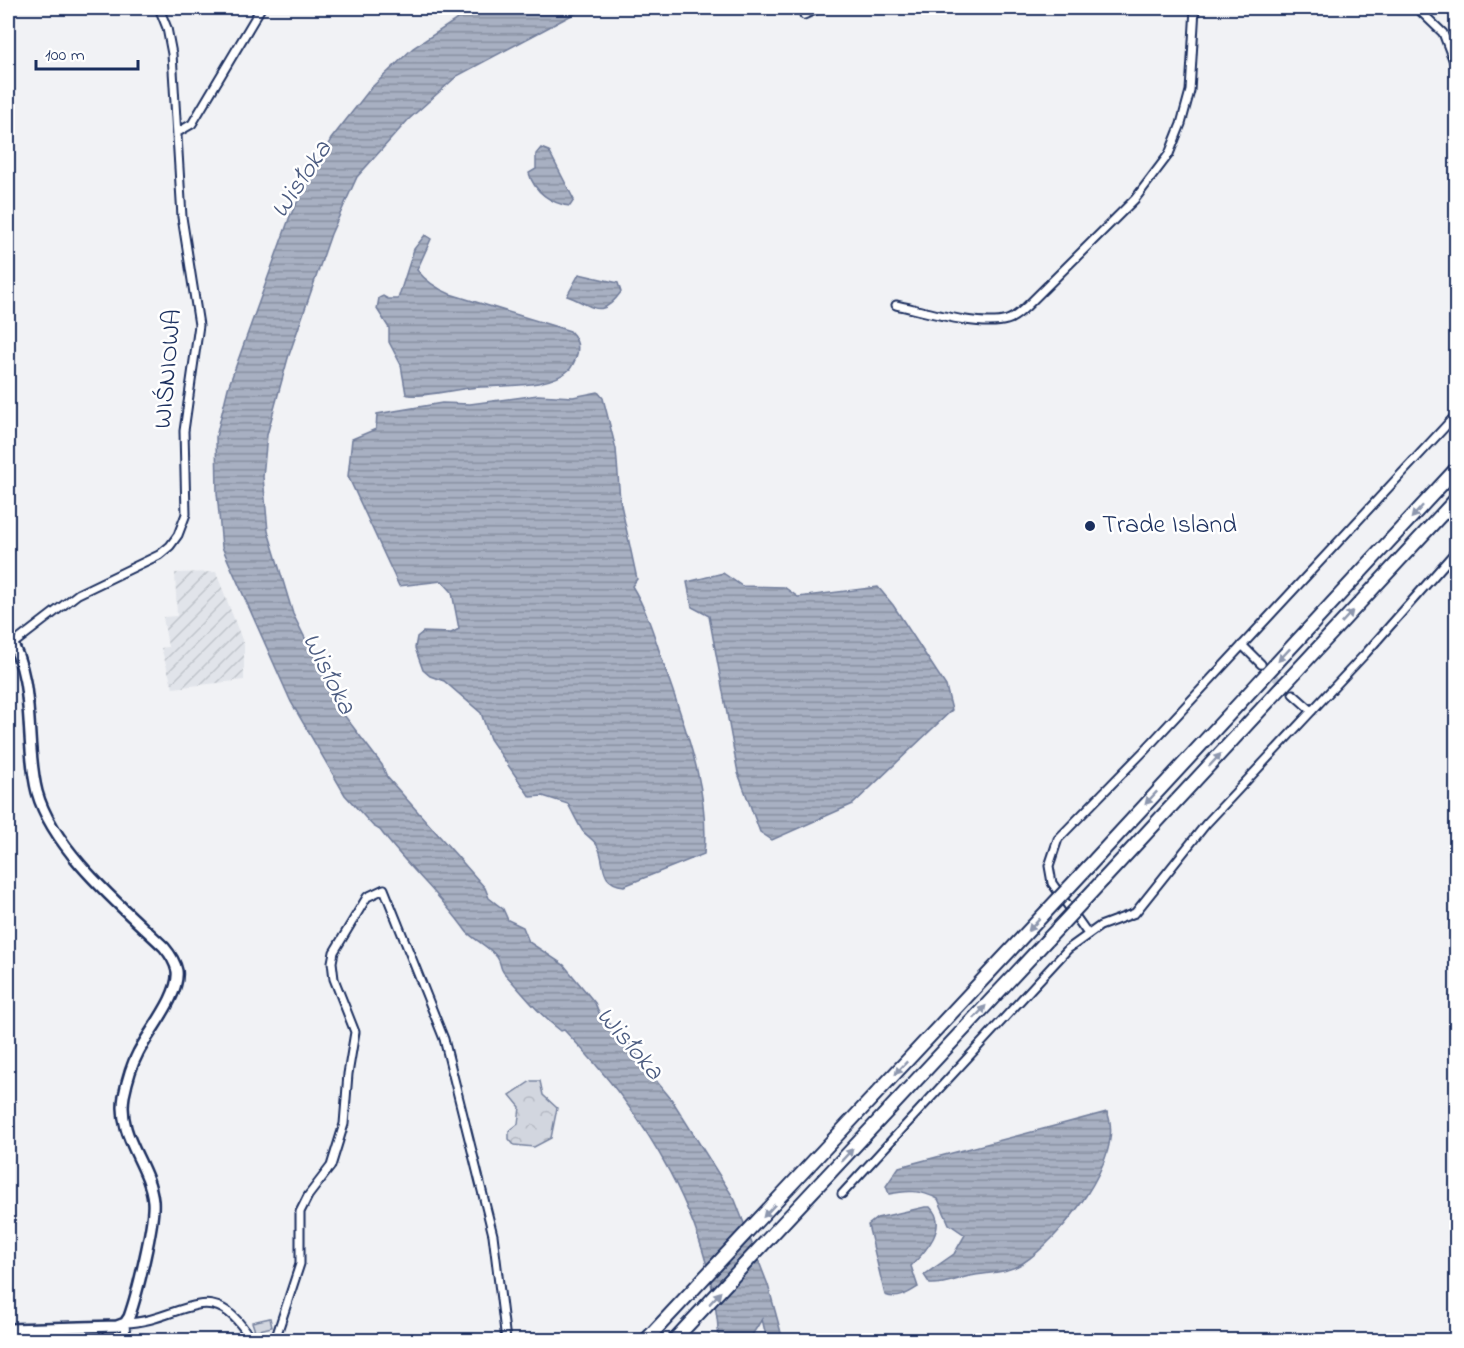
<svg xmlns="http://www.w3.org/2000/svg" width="1464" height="1348" viewBox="0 0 1464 1348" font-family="'Indie Flower',sans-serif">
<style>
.industrial{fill:url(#industrial-furrows)}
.green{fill:#d2d6df;stroke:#76829e;stroke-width:1.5}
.forest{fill:url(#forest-crowns);stroke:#76829e;stroke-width:1.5}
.water{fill:url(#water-rules);stroke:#707c9a;stroke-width:1.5}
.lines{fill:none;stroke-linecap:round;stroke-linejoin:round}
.street-tunnel{stroke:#c6cbd7;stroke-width:7;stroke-dasharray:7 3.5;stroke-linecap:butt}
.street-casing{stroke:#1b2f5e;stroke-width:11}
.secondary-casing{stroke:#1b2f5e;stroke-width:14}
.highway-casing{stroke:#1b2f5e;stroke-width:16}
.street{stroke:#fff;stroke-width:7}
.secondary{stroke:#fff;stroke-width:9}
.highway{stroke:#fff;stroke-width:12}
.highway-bridge-casing{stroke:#1b2f5e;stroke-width:16;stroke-linecap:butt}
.highway-bridge{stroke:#fff;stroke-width:12}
.oneway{fill:#8d97ae}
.poi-dot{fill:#1b2f5e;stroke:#fff;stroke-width:2}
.labels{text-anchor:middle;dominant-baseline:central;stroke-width:5;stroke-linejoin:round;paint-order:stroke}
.street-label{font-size:26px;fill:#1b2f5e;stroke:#fff}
.poi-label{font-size:26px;fill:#1b2f5e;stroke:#fff;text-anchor:start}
.water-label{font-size:27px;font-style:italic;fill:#4c5c81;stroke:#fff}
</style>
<defs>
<pattern id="industrial-furrows" width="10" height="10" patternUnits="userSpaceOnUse" patternTransform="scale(1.5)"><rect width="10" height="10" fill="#e1e4ea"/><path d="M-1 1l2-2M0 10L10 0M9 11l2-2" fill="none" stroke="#c0c4cb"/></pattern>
<pattern id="forest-crowns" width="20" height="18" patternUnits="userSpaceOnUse" patternTransform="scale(1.5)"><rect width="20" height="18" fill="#d2d6df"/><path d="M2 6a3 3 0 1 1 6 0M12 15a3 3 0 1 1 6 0" fill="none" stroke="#b4b8c2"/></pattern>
<pattern id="water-rules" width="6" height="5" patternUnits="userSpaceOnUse" patternTransform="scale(1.5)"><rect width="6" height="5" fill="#a8b0c2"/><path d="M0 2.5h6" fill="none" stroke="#8890a1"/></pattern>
</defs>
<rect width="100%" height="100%" fill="#f1f2f5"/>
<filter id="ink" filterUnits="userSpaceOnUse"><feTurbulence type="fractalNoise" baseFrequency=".0167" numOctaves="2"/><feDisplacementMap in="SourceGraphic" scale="12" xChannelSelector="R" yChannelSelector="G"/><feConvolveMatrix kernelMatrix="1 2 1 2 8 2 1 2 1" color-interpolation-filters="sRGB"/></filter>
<g filter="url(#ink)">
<!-- industrial -->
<path class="industrial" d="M 216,572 L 244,645 L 244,680 L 173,688 L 161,648 L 168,647 L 163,617 L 177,616 L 175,573 Z"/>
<!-- green -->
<path class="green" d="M 270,1318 L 272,1327 L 255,1331 L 252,1322 Z"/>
<!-- forest -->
<path class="forest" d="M 531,1081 L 540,1081 L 543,1095 L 557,1108 L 551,1138 L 534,1147 L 514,1145 L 509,1139 L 509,1131 L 518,1124 L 520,1107 L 510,1095 Z"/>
<!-- water -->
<path class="water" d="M 474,8 L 585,8 L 457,76 L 408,120 L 357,177 L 331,234 L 288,358 L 267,435 L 263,477 L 268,531 L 293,614 L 327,682 L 339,699 L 344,715 L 382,765 L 387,777 L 465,865 L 485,888 L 489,898 L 503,909 L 508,920 L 523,927 L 529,942 L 564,965 L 595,1003 L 601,1017 L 622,1033 L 644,1066 L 672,1100 L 735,1200 L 768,1285 L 783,1340 L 767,1340 L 762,1319 L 749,1340 L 719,1340 C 712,1221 646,1114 564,1030 L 561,1031 C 538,1014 523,993 504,973 C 500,969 501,962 497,957 C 490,947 471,938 466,931 C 441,895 406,865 380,830 L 373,826 L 345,795 L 291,702 L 222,547 L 217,493 L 216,437 L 228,388 L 290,216 L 331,139 L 371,88 L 413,48 Z
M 541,148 L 549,151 L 574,200 L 570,206 C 552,204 534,192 529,173 L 536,169 L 536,154 Z
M 425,235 L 431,239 L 417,270 C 425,280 438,289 450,294 L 570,331 C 582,343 579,356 570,369 C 549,390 498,384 470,388 C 458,389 413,399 406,394 L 401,365 L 389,342 L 389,328 L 377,309 L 379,298 L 383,296 L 388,299 L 398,299 L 414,249 Z
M 579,274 L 618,283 L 621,292 C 600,321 593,305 567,296 Z
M 598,392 L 603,398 L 616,449 L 620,500 L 637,579 L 632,586 C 648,612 656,642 666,671 C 686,730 710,791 704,854 L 624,886 C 598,883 606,863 598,847 C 595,840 586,836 582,830 C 577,822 573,813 568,804 L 543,796 L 530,797 L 490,739 L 481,713 L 444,681 L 430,676 L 423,670 L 415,648 L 417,637 L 423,632 L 451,633 L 459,629 L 452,592 L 442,581 L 399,586 L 348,476 L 352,439 L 376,429 L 377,414 L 442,403 L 470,404 L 538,395 L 573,397 Z
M 723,573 L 742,586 L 784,587 L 798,597 L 878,587 L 893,605 L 946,686 L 952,710 L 853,804 L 772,840 L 760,832 L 738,773 L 709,616 L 692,607 L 687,582 Z
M 1107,1112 C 1127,1157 1059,1240 1023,1263 C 1006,1274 988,1272 970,1276 C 956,1279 944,1285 930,1284 L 924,1275 L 954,1254 L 965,1235 L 949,1224 L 938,1199 C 920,1190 908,1190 889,1194 L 886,1186 L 899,1167 Z
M 925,1207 L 930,1207 C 949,1226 926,1251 911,1266 L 918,1287 C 907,1294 898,1300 885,1295 L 868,1225 L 877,1218 Z"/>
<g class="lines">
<!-- street-tunnel -->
<path class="street-tunnel" d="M 1267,670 L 1293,694"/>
<defs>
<path id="street" d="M 1417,8 L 1443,33 L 1456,67
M 804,15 L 820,8
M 178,132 L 192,124 L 261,8
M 896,305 C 924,311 981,328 1007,320 C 1015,318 1020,312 1026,307 L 1135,199 L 1169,154 L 1181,124 L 1190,91 L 1195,8
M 13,644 L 78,594 L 159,555 L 170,546 L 178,535 L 186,514 L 184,431 L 199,325 L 182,217 L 172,54 L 167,28 L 159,8
M 1242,645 L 1261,664
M 1293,694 L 1312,711
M 1088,934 L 1052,883 L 1049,866 L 1058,839 L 1144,751 L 1456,415
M 842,1194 L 1068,949 L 1100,926 L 1135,913 L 1206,824 L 1366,653 L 1456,551
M 126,1340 L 125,1323 C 181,1322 212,1272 251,1340
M 275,1340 L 300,1264 L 300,1212 L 308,1196 L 331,1166 L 344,1124 L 348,1074 L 355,1032 L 334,979 L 332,962 L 334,952 L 367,897 L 384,889 L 444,1039 L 493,1235 L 506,1340"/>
<path id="secondary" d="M 8,636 C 37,680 24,742 37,792 C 53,850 122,907 164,947 C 170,954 175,961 177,971 C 180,995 149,1031 138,1053 C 131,1066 127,1081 124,1096 C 117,1137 149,1163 153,1201 C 155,1222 137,1295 129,1317 L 125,1323 L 117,1326 L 8,1329"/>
<path id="highway" d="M 1088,867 L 1456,469
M 1103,880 L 1456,499"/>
</defs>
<!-- street casing -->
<use href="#street" class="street-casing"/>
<!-- secondary casing -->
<use href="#secondary" class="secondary-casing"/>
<!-- highway casing -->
<use href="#highway" class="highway-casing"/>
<!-- street -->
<use href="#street" class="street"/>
<!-- secondary -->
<use href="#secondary" class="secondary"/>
<!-- highway -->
<use href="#highway" class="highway"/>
<defs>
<path id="highway-bridge" d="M 646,1340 L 1088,867
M 674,1340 L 1103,880"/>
</defs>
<!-- highway-bridge casing -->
<use href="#highway-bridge" class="highway-bridge-casing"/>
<!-- highway-bridge -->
<use href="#highway-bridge" class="highway-bridge"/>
</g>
<!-- one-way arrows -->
<defs><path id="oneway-solid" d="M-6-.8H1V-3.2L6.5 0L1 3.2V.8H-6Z" transform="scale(1.5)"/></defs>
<g class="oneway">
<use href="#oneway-solid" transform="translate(1417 512) rotate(132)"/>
<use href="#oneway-solid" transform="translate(1347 617) rotate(-47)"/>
<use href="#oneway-solid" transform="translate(1284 655) rotate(133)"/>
<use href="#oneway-solid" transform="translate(1215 760) rotate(-47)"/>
<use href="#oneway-solid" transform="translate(1151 798) rotate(133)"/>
<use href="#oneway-solid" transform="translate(1034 925) rotate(133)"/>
<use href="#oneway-solid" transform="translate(980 1012) rotate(-47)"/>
<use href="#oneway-solid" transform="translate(901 1068) rotate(133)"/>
<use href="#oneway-solid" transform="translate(847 1155) rotate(-47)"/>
<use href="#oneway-solid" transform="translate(769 1211) rotate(133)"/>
<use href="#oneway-solid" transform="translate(715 1298) rotate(-47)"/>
</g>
</g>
<!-- markers -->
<circle class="poi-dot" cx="1090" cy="526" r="6"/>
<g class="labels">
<!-- street labels -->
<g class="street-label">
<text transform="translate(169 369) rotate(-85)">WIŚNIOWA</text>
</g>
<!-- poi labels -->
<g class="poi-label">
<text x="1102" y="526">Trade Island</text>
</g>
<!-- water labels -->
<g class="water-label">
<text transform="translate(302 180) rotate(-56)">Wisłoka</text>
<text transform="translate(328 674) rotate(63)">Wisłoka</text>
<text transform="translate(629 1044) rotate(49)">Wisłoka</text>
</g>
</g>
<!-- margin -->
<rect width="1464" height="1348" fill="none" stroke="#fff" stroke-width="30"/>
<rect x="15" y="15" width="1434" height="1318" fill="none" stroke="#1b2f5e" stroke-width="2" filter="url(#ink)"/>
<!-- scale -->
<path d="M36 60v9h102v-9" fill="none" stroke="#1b2f5e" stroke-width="3"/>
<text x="45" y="60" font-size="18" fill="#1b2f5e" stroke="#ffffff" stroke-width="4.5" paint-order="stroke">100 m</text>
</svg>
